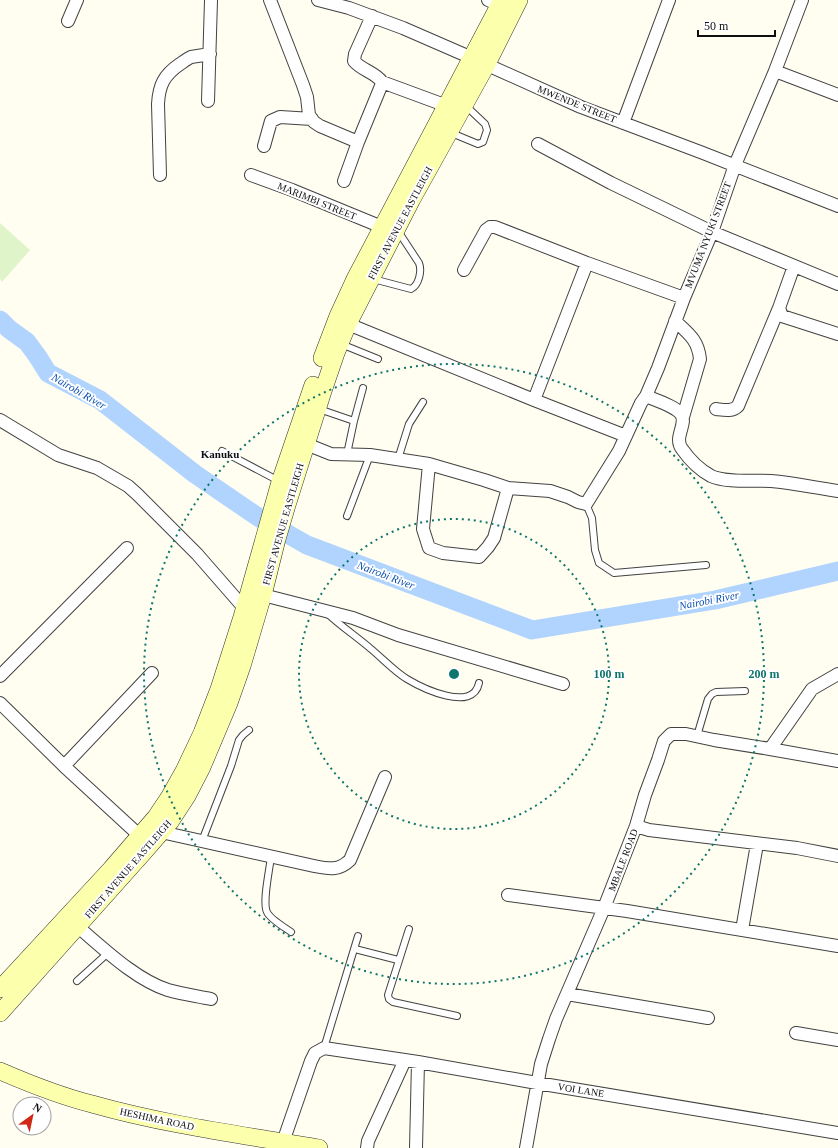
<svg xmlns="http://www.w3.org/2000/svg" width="838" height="1148" viewBox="0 0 838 1148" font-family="Georgia,serif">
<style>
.pitch{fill:#dff5c9}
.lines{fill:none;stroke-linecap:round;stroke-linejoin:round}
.river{stroke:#b0d4fd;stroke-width:19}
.lane-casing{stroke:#424242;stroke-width:8}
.street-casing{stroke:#424242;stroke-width:14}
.secondary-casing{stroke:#313131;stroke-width:18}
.lane{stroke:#fff;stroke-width:6}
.street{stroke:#fff;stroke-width:12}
.secondary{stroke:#fcffac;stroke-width:17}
.ring{fill:none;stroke:#0f766e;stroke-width:2;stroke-dasharray:2 4}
.labels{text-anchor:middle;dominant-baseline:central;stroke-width:4;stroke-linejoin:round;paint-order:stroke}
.street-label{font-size:10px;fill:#0f0f0f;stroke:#fff}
.water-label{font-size:11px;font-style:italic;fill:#094fb0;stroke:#fff}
.neighbourhood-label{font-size:11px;font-weight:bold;fill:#0f0f0f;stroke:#fff}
.centre{fill:#0f766e;stroke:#fff;stroke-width:2}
.ring-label{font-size:12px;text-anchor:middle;font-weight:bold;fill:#0f766e;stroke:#fff;stroke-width:4;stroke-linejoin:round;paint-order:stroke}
</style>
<rect width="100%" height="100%" fill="#fffef1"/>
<!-- pitch -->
<path class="pitch" d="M 0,223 L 30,250 L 2,282 L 0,279 Z"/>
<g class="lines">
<!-- river -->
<path class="river" d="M 0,320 L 9,329 L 27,342 L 38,357 L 48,373 L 100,400 L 195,474 L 258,517 L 307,545 L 532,630 L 715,600 L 838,571"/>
<defs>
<path id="lane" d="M 449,132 L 478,144 L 483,142 L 487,130 L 485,124 L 465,105
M 373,279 L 411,289 C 419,285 422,271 419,263 L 398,231
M 341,344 L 378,359
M 319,409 L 354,421
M 222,451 L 279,481
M 347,454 L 354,421 L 363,388
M 398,459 L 409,424 L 423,402
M 586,504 L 592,518 L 595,550 L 599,563 L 614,573 L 706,565
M 347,516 L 370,455
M 328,614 C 342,627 357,637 371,649 C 382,658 395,672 407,679 C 422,688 473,713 479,683
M 697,736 L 708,699 L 712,694 L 716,692 L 745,691
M 202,841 L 231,766 L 239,740 L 243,735 L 249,730
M 271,856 C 270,868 262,902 267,912 C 270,919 284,927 291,932
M 409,929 L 388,995 L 389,999 L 393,1002 L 457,1016
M 355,949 L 398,960
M 77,981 L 108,953
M 324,1048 L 358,936"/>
<path id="street" d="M 270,0 L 303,85 L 307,97 L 309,115 L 314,122 L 320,126 L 358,142 L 344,181
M 318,0 L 349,8 L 403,28 L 472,58 L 581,107 L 703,153 L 838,206
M 488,0 L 499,5
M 68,21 L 77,0
M 775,71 L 838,95
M 382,82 L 447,106
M 208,101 L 211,0
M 623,123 L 669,0
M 358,142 L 381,86 L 382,82 C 375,72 361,70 354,61 L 355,54 L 372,16
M 538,144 L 611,183 L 712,232 L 838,284
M 264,146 L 271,121 L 280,117 L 312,119
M 160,175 L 158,104 C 159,85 164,75 180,64 C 183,62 187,59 191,57 C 197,56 204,55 210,54
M 251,175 L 292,190 L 382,227
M 794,266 L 779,308 L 782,316 L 838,334
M 464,270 L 486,230 L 490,227 L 495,227 L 587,263 L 684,298 L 712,232 L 735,165 L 775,71 L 802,0
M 675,321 C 689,334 698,340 700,359 L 683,417
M 348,324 L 534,400 L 626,436
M 646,396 C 655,400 675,406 681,414 C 688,424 673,437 682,449 C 689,459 700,470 711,476 C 726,483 754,480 771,481 C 794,483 816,488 838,491
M 534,400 L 587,263
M 716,409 C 724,410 732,412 738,406 L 779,308
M 0,420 L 58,455 L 97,468 L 128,486 L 137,494 L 197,554 L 245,609
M 306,444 L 331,454 L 370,455 L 429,464 L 484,480 L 508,488 L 550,491 L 568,497 L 578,502 L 586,504 L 619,451 L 641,403 L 646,396 L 658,368 L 684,298
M 429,464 L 423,529 L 429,548 L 443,553 L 479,557 L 488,547 L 494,538 L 508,488
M 263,595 L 353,618 L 398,635 L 563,684
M 0,676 L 127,548
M 0,703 L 64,766 L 140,836
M 770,749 L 812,689 L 838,674
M 64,766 L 152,673
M 636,826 L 649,830 L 797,848 L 838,856
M 161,832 L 314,866 C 329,869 339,871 350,860 L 385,777
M 508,895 L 627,911 L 838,946
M 77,926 C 103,948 136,980 168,990 C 182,994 197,996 211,999
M 742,930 L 757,844
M 567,994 L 708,1018
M 796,1033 L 838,1040
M 282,1148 L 283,1142 L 311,1061 L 315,1053 L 324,1048 L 418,1062 L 537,1083 L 838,1133
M 367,1148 L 368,1141 L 405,1060
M 416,1148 L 418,1062
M 526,1148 L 541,1064 L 549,1039 L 556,1019 L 604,908 L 636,826 L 645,795 L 658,760 L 664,741 L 671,734 L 686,734 L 714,740 L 770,749 L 838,761"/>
<path id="secondary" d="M 322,358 L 338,316 L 355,279 L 502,0
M 0,989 L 111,869 L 156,817 L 170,796 L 184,771 L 202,733 L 219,689 L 242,617 L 280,482 L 313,385
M 0,1013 L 143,853 L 170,822 L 187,796 L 202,767 L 229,703 L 242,666 L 263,595 L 277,539 L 287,505 L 323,391 L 336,353 L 348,324 L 412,199 L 487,64 L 519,0
M 0,1071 C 30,1084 60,1096 92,1104 C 166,1125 243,1135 319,1148"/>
</defs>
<!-- lane casing -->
<use href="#lane" class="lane-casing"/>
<!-- street casing -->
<use href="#street" class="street-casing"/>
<!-- secondary casing -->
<use href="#secondary" class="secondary-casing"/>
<!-- lane -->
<use href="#lane" class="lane"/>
<!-- street -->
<use href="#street" class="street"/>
<!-- secondary -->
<use href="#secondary" class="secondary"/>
</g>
<!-- distance rings -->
<g class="ring">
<circle cx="454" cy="674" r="155"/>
<circle cx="454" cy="674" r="310"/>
</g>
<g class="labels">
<!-- street labels -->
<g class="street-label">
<text transform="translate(577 104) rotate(22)">MWENDE STREET</text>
<text transform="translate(317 201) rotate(22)">MARIMBI STREET</text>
<text transform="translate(400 223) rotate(-62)">FIRST AVENUE EASTLEIGH</text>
<text transform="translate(708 235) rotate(-69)">MVUMA NYUKI STREET</text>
<text transform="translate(283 524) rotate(-74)">FIRST AVENUE EASTLEIGH</text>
<text transform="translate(623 860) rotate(-69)">MBALE ROAD</text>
<text transform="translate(128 869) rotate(-49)">FIRST AVENUE EASTLEIGH</text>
<text transform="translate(581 1090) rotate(9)">VOI LANE</text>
<text transform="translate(157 1119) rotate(12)">HESHIMA ROAD</text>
</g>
<!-- water labels -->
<g class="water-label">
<text transform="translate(79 391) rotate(30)">Nairobi River</text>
<text transform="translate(386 575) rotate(21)">Nairobi River</text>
<text transform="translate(709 600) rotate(-11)">Nairobi River</text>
</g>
<!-- neighbourhood labels -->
<g class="neighbourhood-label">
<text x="220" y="454">Kanuku</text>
</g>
</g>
<circle cx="454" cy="674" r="6" class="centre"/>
<g class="ring-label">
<text x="609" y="678">100 m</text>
<text x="764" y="678">200 m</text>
</g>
<!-- north arrow -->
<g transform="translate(32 1116) rotate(33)"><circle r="19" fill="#ffffff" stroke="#9f9f9f"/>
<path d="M0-3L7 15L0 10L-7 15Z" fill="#d02917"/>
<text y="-6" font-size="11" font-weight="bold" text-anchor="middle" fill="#0f0f0f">N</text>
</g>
<!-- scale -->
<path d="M698 30v6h77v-6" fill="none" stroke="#0f0f0f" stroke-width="2"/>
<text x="704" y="30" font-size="12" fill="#0f0f0f" stroke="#ffffff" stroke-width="3" paint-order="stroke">50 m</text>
</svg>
